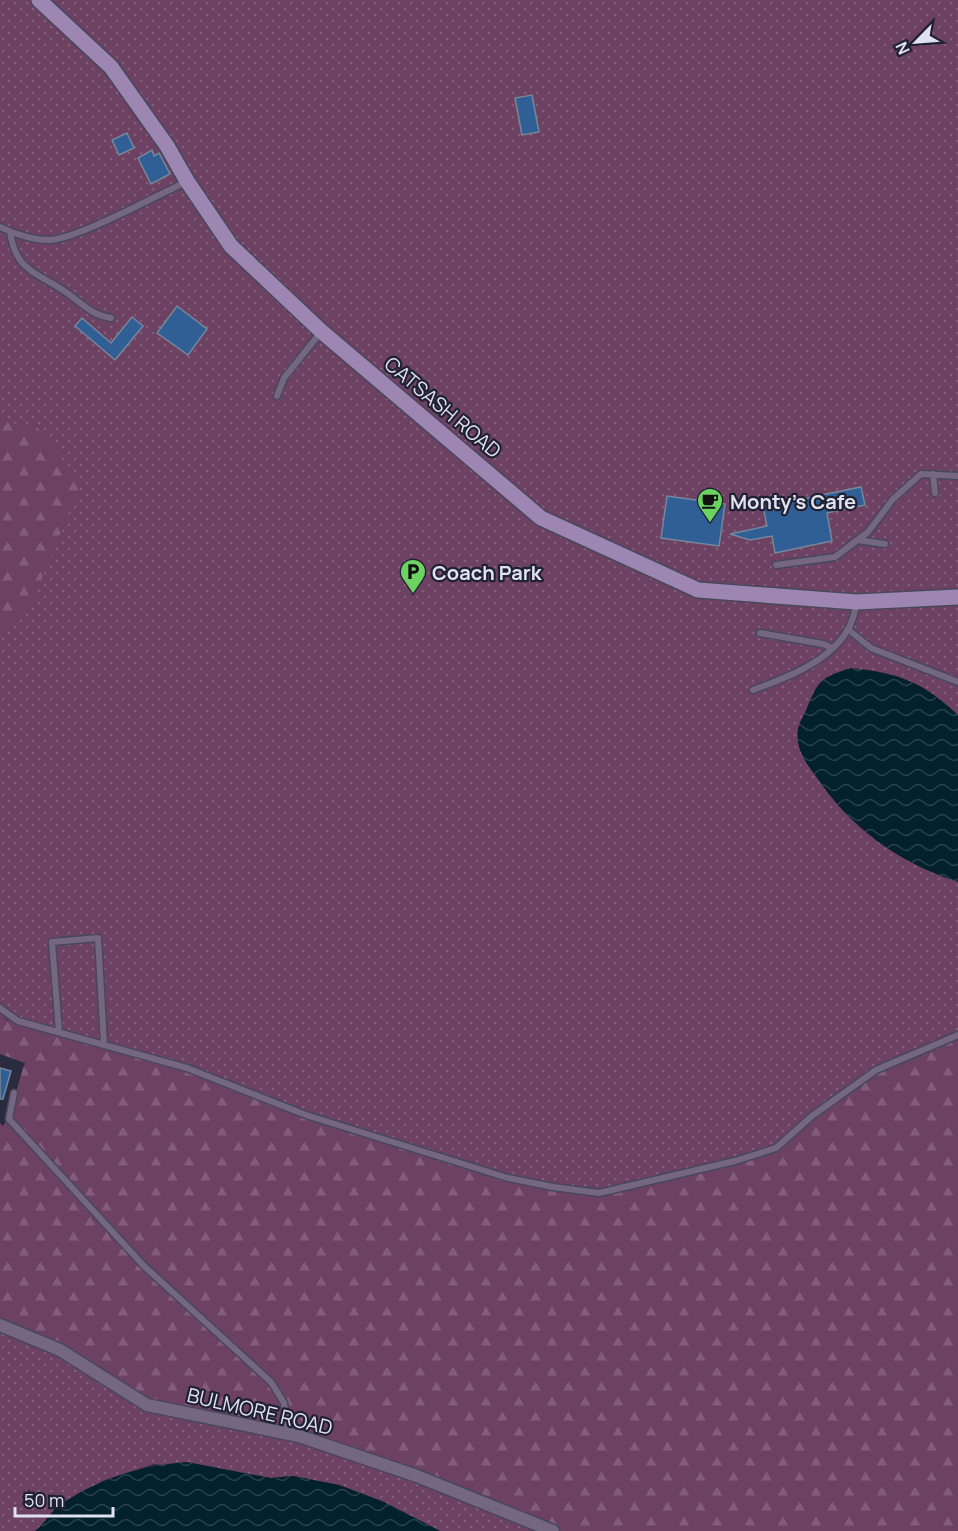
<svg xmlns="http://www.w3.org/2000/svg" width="958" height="1531" viewBox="0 0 958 1531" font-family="Manrope,sans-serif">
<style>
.grass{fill:url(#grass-dots)}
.forest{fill:url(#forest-firs)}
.water{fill:url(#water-waves)}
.building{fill:#305f95;stroke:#77879b;stroke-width:1.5}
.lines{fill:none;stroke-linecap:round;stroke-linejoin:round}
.lane-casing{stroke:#47485b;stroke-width:9}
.street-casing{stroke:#47485b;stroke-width:15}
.secondary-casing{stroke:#47485b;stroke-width:18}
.lane{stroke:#756682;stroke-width:6}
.street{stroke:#756682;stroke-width:12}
.secondary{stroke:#9d86b1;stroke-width:15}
.labels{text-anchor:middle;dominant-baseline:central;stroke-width:4.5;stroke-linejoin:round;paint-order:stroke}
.street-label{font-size:20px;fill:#e1e2ef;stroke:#202234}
.poi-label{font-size:20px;font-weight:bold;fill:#e1e2ef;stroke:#202234;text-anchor:start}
</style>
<defs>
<pattern id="grass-dots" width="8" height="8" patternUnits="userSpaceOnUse" patternTransform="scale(1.5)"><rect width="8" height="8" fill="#6d4162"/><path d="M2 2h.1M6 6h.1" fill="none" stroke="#825c79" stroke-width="1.8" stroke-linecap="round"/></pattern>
<pattern id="forest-firs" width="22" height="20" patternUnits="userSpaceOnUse" patternTransform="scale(1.5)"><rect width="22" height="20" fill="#6d4162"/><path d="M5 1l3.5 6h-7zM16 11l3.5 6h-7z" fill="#825c79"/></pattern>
<pattern id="water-waves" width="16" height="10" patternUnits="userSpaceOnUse" patternTransform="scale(1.5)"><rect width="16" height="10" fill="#03212b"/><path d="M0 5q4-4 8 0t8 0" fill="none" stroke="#27414a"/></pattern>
</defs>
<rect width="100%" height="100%" fill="#2a2b3f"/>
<!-- grass -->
<path class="grass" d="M 0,0 L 958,0 L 958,1035 L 776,1148 L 599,1193 L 508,1178 L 18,1021 L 0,1018 Z
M 0,1326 L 553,1531 L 440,1531 L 384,1502 L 339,1485 L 293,1476 L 271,1478 L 154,1464 L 102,1481 L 35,1531 L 0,1531 Z"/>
<!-- forest -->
<path class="forest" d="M 0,421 L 37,427 L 81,483 L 30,607 L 0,633 Z
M 0,1018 L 187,1068 L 306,1115 L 508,1178 L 599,1193 L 776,1148 L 812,1116 L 876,1070 L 958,1035 L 958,1531 L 553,1531 L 299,1436 L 147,1405 L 60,1350 L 0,1325 L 0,1123 L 3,1126 C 11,1117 19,1078 25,1063 L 0,1054 Z"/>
<!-- water -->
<path class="water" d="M 851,668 C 898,673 922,681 958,715 L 958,882 C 899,863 849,827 815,775 C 805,762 795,747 798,729 C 799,723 804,715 807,708 C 818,680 822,677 851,668 Z
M 187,1462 L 271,1478 L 293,1476 L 339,1485 L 384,1502 L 440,1531 L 35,1531 C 44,1524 49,1514 57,1507 C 95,1480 141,1465 187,1462 Z"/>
<!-- building -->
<path class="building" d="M 532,95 L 539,132 L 522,135 L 515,98 Z
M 127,133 L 134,148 L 119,155 L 112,140 Z
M 152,150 L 154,156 L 159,153 L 170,174 L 151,184 L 138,158 Z
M 177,306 L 207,329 L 188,355 L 157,333 Z
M 132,317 L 143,326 L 115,360 L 75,326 L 82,318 L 111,343 Z
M 861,487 L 865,505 L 827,513 L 832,541 L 775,553 L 772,536 L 750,540 L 730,534 L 767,526 L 763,507 Z
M 667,496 L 725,504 L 719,546 L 661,538 Z
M 0,1068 L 11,1071 L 3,1099 L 0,1099 Z"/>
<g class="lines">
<defs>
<path id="lane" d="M 0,227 C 15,234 32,240 49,240 C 76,240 157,195 186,182
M 10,231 C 15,272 39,273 67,293 C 83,304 91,315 111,318
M 277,396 L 284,378 L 321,332
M 933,474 L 935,493
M 858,540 L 885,544
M 776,565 L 835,557 L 868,532 L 893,499 L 921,474 L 958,476
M 850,631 L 871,648 L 958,682
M 760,633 L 823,644 L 832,648
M 753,690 C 794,675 853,653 856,602
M 0,1008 L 18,1021 L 187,1068 L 306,1115 L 508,1178 L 553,1187 L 599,1193 L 735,1161 L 776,1148 L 812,1116 L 876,1070 L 958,1035
M 59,1032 L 52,942 L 98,938 L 104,1044
M 14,1093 L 9,1119 L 144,1266 L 271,1382 L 284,1403 L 288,1433"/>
<path id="street" d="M 0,1325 L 60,1350 L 147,1405 L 299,1436 L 417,1476 L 553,1531"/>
<path id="secondary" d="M 39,0 L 111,67 L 167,146 L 187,181 L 231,246 L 321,331 L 541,518 L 698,590 L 856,602 L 958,597"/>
</defs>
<!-- lane casing -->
<use href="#lane" class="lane-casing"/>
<!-- street casing -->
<use href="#street" class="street-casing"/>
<!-- secondary casing -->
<use href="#secondary" class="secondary-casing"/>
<!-- lane -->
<use href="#lane" class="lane"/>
<!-- street -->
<use href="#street" class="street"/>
<!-- secondary -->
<use href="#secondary" class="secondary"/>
</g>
<!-- icons -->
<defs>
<symbol id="cafe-pin" viewBox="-11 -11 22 30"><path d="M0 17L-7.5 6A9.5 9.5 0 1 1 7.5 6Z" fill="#6cd362" stroke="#202234"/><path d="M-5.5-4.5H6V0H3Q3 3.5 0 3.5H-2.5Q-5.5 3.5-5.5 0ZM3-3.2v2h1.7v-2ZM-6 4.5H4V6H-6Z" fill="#111"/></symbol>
<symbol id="parking-pin" viewBox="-11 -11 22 30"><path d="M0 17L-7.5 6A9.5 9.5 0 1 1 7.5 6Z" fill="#6cd362" stroke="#202234"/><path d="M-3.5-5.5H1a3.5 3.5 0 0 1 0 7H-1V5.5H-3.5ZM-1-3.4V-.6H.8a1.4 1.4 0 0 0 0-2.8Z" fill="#111"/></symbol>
</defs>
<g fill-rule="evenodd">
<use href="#cafe-pin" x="695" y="486" width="30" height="40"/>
<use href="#parking-pin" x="398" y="557" width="30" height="40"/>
</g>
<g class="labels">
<!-- street labels -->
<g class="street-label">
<text transform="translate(443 407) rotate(40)">CATSASH ROAD</text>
<text transform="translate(260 1411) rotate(13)">BULMORE ROAD</text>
</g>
<!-- poi labels -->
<g class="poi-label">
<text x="730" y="501">Monty's Cafe</text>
<text x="432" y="572">Coach Park</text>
</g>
</g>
<!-- north arrow -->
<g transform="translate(916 42) rotate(245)" stroke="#202234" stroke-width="4.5" paint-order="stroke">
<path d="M0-4.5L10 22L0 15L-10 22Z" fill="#e1e2ef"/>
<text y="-9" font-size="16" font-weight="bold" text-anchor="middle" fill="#e1e2ef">N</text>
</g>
<!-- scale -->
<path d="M15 1507v9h98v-9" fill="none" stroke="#e1e2ef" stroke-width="3"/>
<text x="24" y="1507" font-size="18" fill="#e1e2ef" stroke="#202234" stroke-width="4.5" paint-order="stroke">50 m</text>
</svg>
